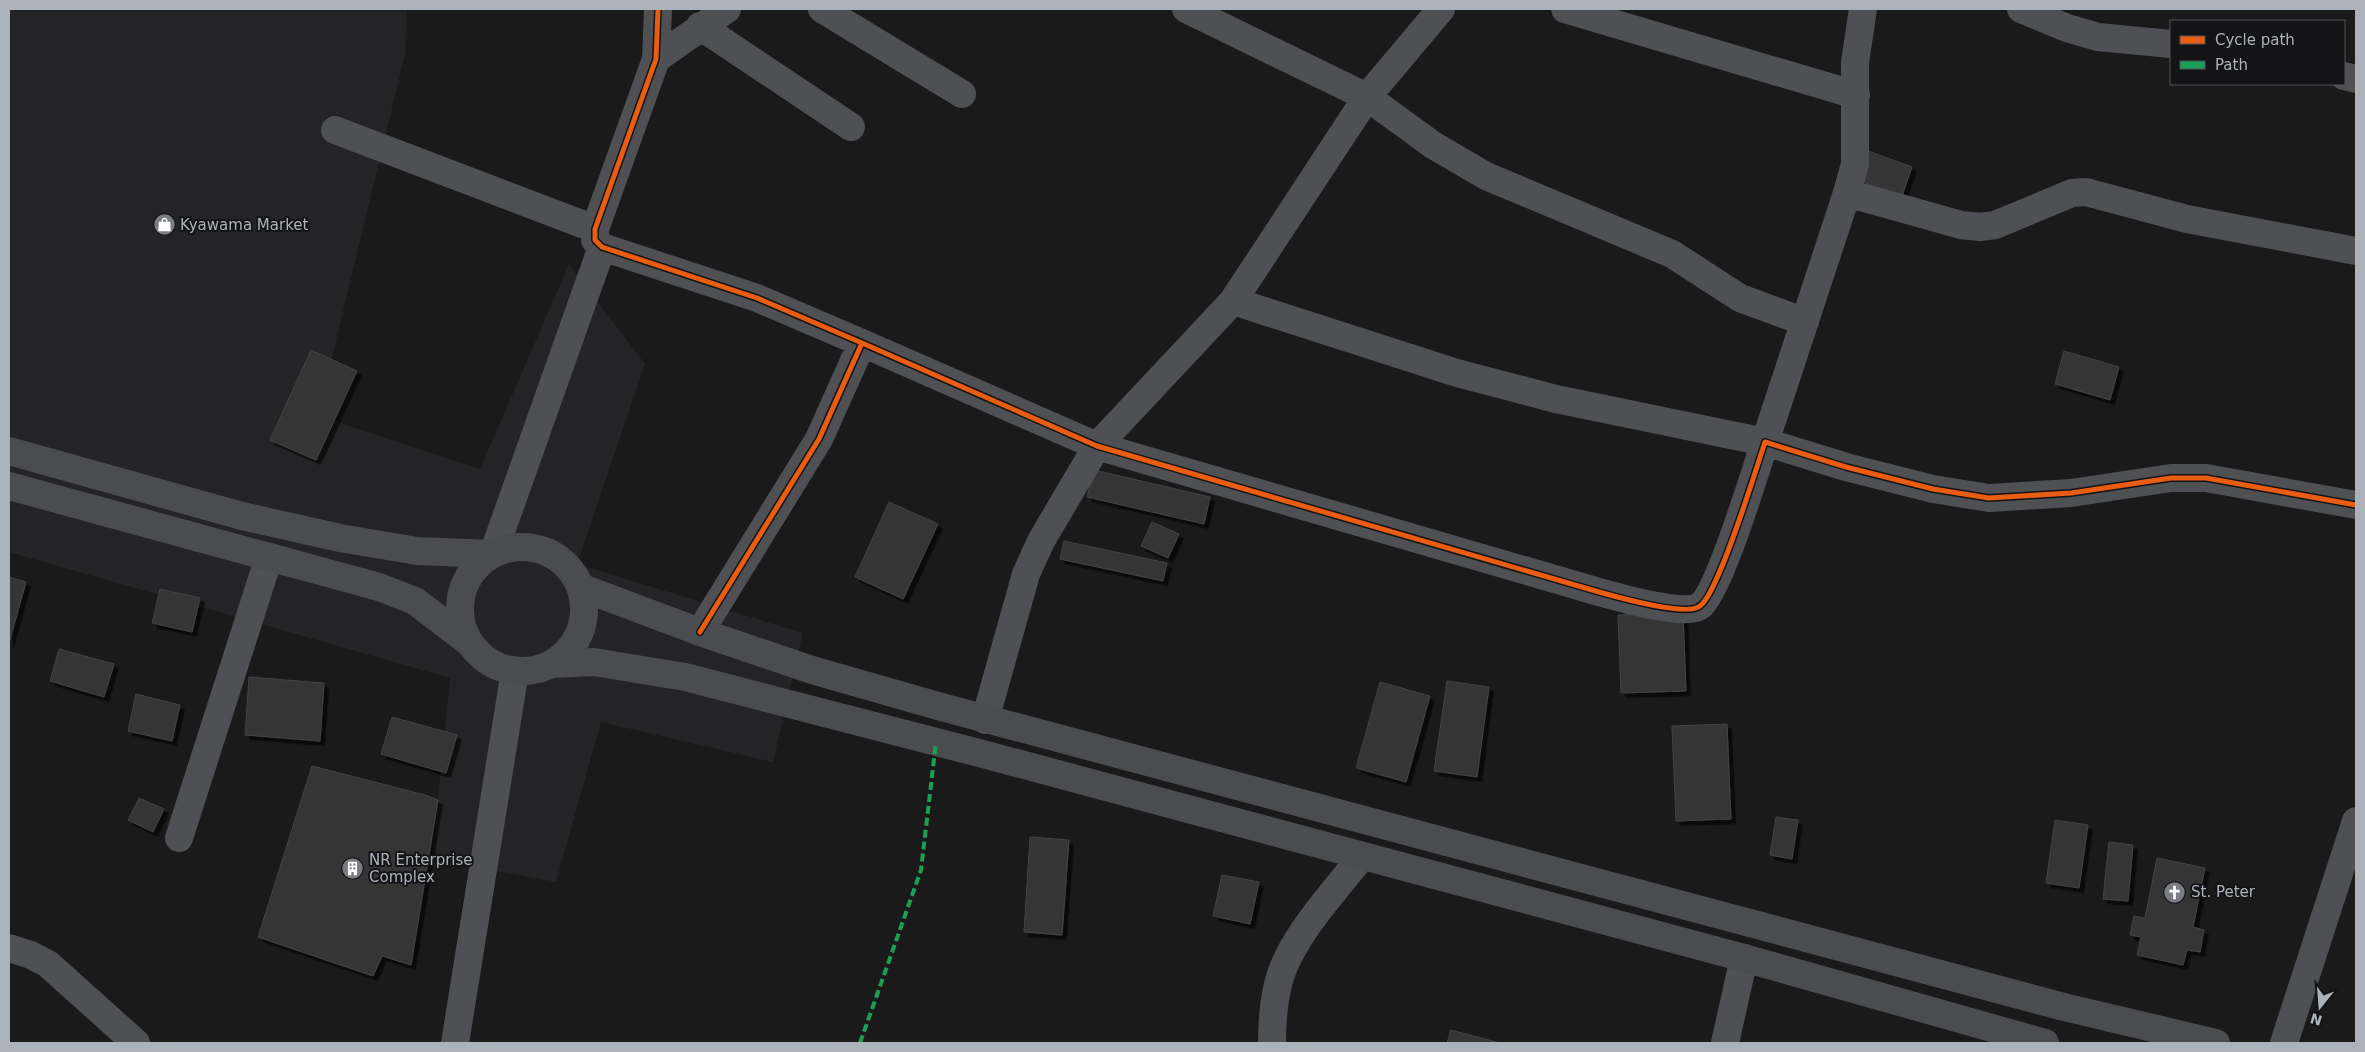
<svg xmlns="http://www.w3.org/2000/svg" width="2365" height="1052" viewBox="0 0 2365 1052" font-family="'DejaVu Sans',sans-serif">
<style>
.built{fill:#242426}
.building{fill:#343536;stroke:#424446;filter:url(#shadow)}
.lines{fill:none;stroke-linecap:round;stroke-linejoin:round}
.minor{stroke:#4e5053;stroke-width:28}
.highway{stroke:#4b4c4f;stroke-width:28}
.quiet{stroke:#1a9f57;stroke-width:4;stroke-dasharray:8 4;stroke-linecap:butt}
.cycleway-casing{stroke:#141416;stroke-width:8}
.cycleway{stroke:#e95d12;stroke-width:5}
.labels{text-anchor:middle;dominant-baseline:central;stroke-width:4;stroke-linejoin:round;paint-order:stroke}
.poi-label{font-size:15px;fill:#acb2ba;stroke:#141416;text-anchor:start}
</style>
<defs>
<filter id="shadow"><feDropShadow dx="4.5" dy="4.5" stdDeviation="0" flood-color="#0009"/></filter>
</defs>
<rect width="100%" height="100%" fill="#1a1a1a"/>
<!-- built -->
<path class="built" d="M 9,9 L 407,9 L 405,54 L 318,416 L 480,469 L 569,264 L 645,364 L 577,564 L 803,633 L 773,762 L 601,722 L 556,882 L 432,859 L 450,678 L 9,552 Z"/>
<!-- building -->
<path class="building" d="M 1868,151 L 1912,167 L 1902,196 L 1857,180 Z
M 311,350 L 357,371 L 316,460 L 270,440 Z
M 2064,351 L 2119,367 L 2110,400 L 2055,384 Z
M 1094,470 L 1210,497 L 1204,524 L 1087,497 Z
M 889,502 L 938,524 L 903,599 L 855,577 Z
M 1152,522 L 1179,534 L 1168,558 L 1141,546 Z
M 1064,541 L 1167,563 L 1163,581 L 1060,559 Z
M 9,577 L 26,582 L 9,643 Z
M 160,589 L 200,598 L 192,632 L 152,623 Z
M 1683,612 L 1686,691 L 1621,693 L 1618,615 Z
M 59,649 L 114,664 L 104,697 L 50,681 Z
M 249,677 L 324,683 L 320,741 L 245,735 Z
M 1447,681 L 1489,687 L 1477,777 L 1434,771 Z
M 1380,682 L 1430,696 L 1406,782 L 1356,768 Z
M 136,694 L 180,705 L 172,741 L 128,731 Z
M 392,717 L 457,735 L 446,773 L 381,754 Z
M 1727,724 L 1731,819 L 1676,821 L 1672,726 Z
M 312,766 L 425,795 L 438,800 L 411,965 L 382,956 L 373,976 L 258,937 Z
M 139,798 L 164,809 L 153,832 L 128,820 Z
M 1776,817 L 1798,820 L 1792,859 L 1770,855 Z
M 2055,820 L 2088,825 L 2079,888 L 2046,883 Z
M 1030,837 L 1069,840 L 1062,935 L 1024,932 Z
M 2109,842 L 2133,845 L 2128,901 L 2103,899 Z
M 2157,858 L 2205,868 L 2193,927 L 2204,930 L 2200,952 L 2187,950 L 2183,965 L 2137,955 L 2141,937 L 2130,935 L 2134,916 L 2145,918 Z
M 1222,875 L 1259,882 L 1250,924 L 1213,916 Z
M 1451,1030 L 1500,1043 L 1447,1043 Z"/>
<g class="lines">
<!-- minor -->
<path class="minor" d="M 658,9 L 656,59 L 595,229 L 595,240 L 602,247 L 757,298 L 862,343 L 819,439 L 700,632
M 822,9 L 962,94
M 1186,9 L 1367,97 L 1433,145 L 1486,176 L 1672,254 L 1740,298 L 1805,322
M 1565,9 L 1856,95
M 2021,9 L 2067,28 L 2098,37 L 2171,44
M 700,26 L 851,127
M 656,59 L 727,9
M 2344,76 L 2356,79
M 335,130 L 595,229
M 1847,193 L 1961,225 L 1980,227 L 1995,225 L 2072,193 L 2086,192 L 2187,219 L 2356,251
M 1233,301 L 1457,373 L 1556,399 L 1765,442 L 1847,193 L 1855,164 L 1855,62 L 1863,9
M 862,343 L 1097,446 L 1599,592 C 1617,597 1686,617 1700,606 C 1719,592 1756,469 1765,442 L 1846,467 L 1933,489 L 1989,498 L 2071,493 L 2171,478 L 2206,478 L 2356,505
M 493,554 L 602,247
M 985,720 L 1026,574 L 1041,541 L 1097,446 L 1233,301 L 1367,97 L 1441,9
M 179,838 L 269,557
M 9,948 L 31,955 L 48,964 L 136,1043
M 455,1043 L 515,671
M 1272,1043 C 1272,1021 1274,995 1281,974 C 1295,933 1335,891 1362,856
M 1725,1043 L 1744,958
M 2284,1043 L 2356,821"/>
<!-- highway -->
<path class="highway" d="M 9,451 L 242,516 L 340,538 L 417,551 L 493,554
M 9,486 L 379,587 L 415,601 L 470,643
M460 609a62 62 0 1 1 124 0a62 62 0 1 1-124 0Z
M 580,587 L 700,632 L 812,670 L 938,706 L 2064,1007 L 2216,1043
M 552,664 L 594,662 L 685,677 L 983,754 L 1744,958 L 2045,1043"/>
<!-- quiet -->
<path class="quiet" d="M 860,1043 L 921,870 L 936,742"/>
<defs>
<path id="cycleway" d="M 658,9 L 656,59 L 595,229 L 595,240 L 602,247 L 757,298 L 862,343 L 819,439 L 700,632
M 862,343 L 1097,446 L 1599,592 C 1617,597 1686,617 1700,606 C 1719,592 1756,469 1765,442 L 1846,467 L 1933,489 L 1989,498 L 2071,493 L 2171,478 L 2206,478 L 2356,505"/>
</defs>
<!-- cycleway casing -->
<use href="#cycleway" class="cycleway-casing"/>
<!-- cycleway -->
<use href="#cycleway" class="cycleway"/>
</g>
<!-- icons -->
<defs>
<symbol id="shop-disc" viewBox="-11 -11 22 22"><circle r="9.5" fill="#797d82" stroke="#141416"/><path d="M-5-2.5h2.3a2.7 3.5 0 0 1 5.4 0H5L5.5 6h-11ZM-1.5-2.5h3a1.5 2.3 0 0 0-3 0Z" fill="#fff"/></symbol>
<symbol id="building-disc" viewBox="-11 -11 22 22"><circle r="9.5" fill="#797d82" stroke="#141416"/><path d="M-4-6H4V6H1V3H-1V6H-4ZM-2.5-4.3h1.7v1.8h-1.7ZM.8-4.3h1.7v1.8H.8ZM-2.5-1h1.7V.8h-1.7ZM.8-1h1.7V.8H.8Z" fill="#fff"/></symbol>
<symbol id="church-disc" viewBox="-11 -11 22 22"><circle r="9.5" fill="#797d82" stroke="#141416"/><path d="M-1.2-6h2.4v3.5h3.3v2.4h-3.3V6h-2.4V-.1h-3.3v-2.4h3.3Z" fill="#fff"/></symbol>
</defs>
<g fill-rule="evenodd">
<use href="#shop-disc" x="152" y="212" width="25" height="25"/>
<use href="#building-disc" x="340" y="856" width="25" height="25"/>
<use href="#church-disc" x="2162" y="880" width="25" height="25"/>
</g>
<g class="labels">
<!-- poi labels -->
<g class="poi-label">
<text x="180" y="225">Kyawama Market</text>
<text x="369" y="860">NR Enterprise<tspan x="369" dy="17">Complex</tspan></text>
<text x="2191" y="892">St. Peter</text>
</g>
</g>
<!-- border -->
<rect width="2365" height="1052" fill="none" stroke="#acb2ba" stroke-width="20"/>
<!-- legend -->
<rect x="2170" y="20" width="175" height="65" fill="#141416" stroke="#515358"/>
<rect x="2180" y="36" width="25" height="8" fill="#e95d12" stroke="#515358"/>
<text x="2215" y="45" font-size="15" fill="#acb2ba">Cycle path</text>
<rect x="2180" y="61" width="25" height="8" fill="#1a9f57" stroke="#515358"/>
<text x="2215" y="70" font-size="15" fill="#acb2ba">Path</text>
<!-- north arrow -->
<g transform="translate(2320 1007) rotate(197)" stroke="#141416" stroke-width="4" paint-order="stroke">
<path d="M0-4L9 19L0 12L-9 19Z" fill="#acb2ba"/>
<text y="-8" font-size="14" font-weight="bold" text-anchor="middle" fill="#acb2ba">N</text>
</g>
</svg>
